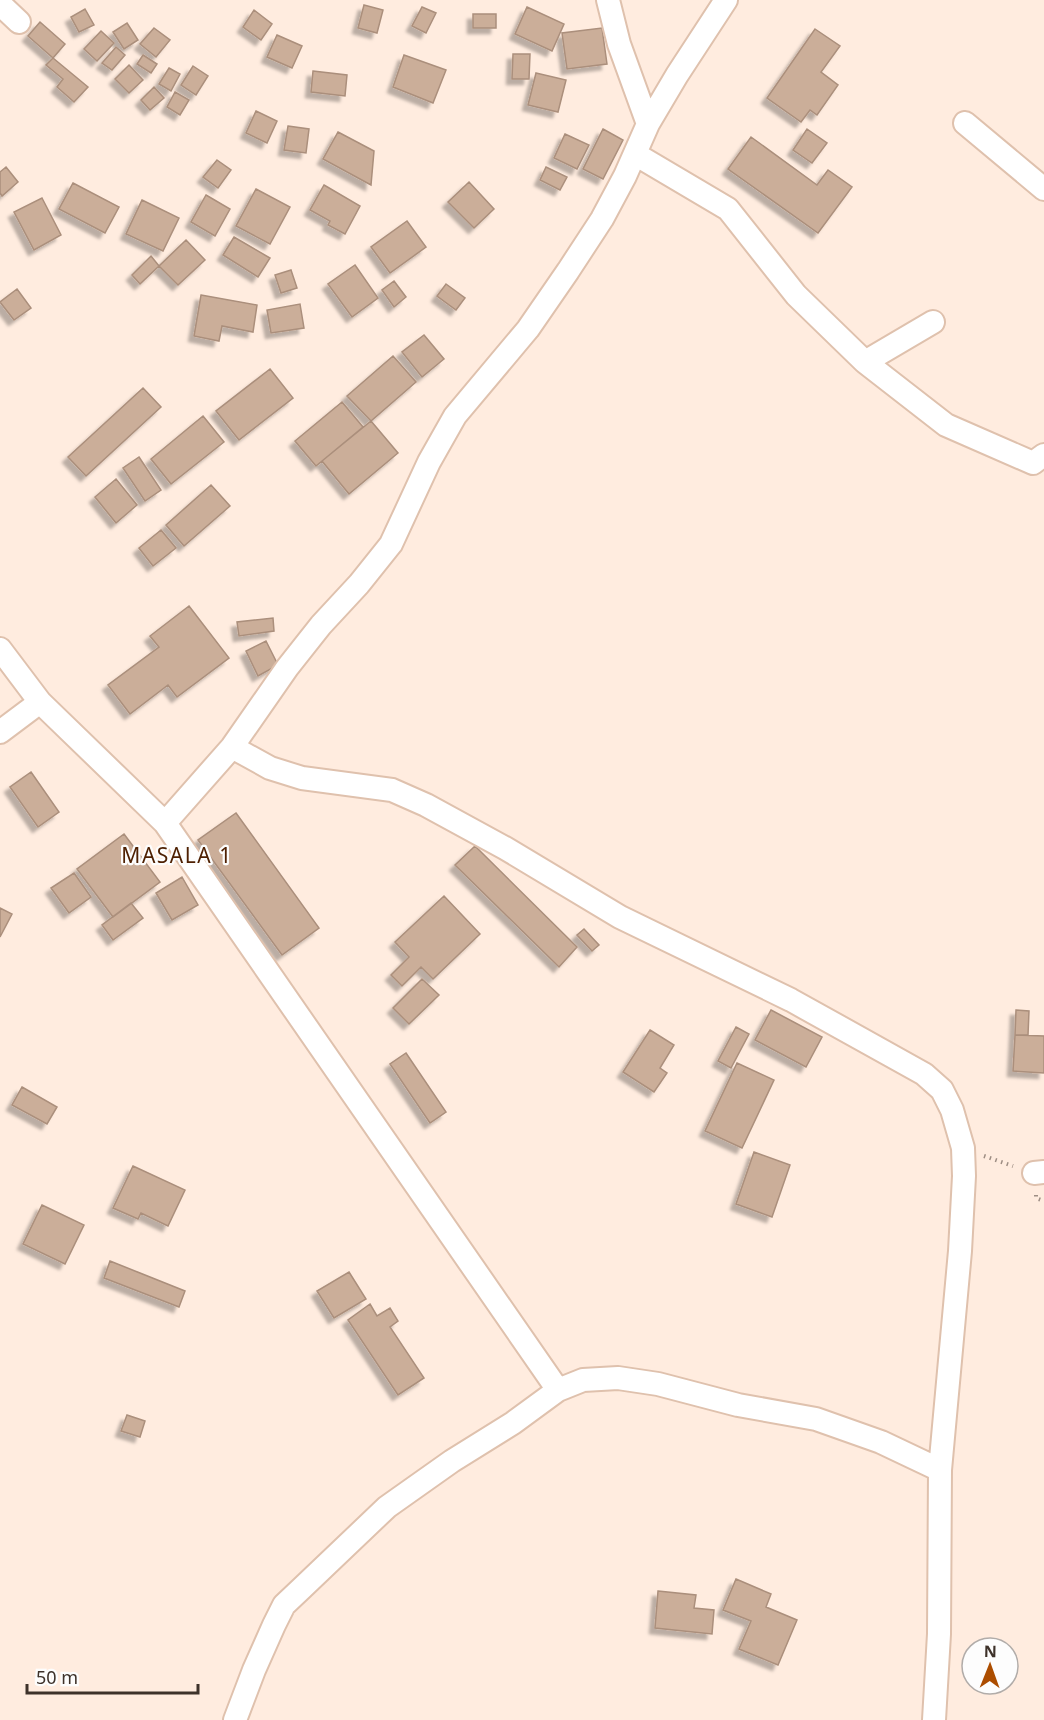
<svg xmlns="http://www.w3.org/2000/svg" width="1044" height="1720" viewBox="0 0 1044 1720" font-family="'Noto Sans',sans-serif">
<style>
.building{fill:#cbae99;stroke:#ab8f7c;stroke-width:1.5;filter:url(#shadow)}
.lines{fill:none;stroke-linecap:round;stroke-linejoin:round}
.minor-casing{stroke:#dfc1ad;stroke-width:26}
.path{stroke:#9e8e84;stroke-width:4;stroke-dasharray:1.5 4.5;stroke-linecap:butt}
.minor{stroke:#fff;stroke-width:22}
.labels{text-anchor:middle;dominant-baseline:central;stroke-width:4.5;stroke-linejoin:round;paint-order:stroke}
.quarter-label{font-size:21px;letter-spacing:1.5px;fill:#4e2002;stroke:#fdfdfd}
</style>
<defs>
<filter id="shadow"><feDropShadow dx="-5.5" dy="5.5" stdDeviation="1.5" flood-color="#0004"/></filter>
</defs>
<rect width="100%" height="100%" fill="#ffecdf"/>
<!-- building -->
<path class="building" d="M 364,5 L 383,10 L 377,33 L 358,28 Z
M 422,7 L 436,13 L 426,33 L 412,26 Z
M 527,7 L 564,24 L 552,51 L 515,34 Z
M 85,9 L 94,25 L 79,32 L 71,17 Z
M 254,10 L 272,24 L 261,40 L 243,27 Z
M 473,14 L 496,14 L 496,28 L 473,28 Z
M 40,22 L 65,44 L 53,58 L 28,36 Z
M 127,23 L 138,40 L 124,49 L 113,32 Z
M 154,28 L 170,40 L 156,57 L 140,44 Z
M 602,28 L 607,64 L 567,69 L 562,33 Z
M 815,29 L 840,46 L 821,72 L 838,85 L 817,115 L 810,110 L 801,122 L 767,98 Z
M 101,31 L 114,43 L 97,61 L 84,49 Z
M 277,35 L 302,46 L 292,68 L 267,57 Z
M 116,47 L 125,55 L 112,70 L 102,63 Z
M 513,54 L 530,54 L 529,79 L 512,79 Z
M 143,55 L 157,64 L 151,73 L 137,64 Z
M 404,55 L 446,70 L 433,103 L 393,87 Z
M 53,58 L 88,87 L 74,102 L 57,87 L 63,79 L 46,65 Z
M 129,65 L 143,80 L 129,93 L 115,79 Z
M 193,66 L 208,76 L 196,95 L 181,85 Z
M 169,68 L 180,74 L 171,91 L 159,84 Z
M 313,71 L 347,75 L 345,96 L 311,92 Z
M 536,73 L 566,80 L 558,112 L 528,105 Z
M 154,87 L 164,98 L 150,110 L 141,100 Z
M 175,92 L 189,100 L 180,115 L 167,107 Z
M 256,111 L 277,121 L 267,143 L 246,133 Z
M 288,126 L 309,129 L 306,153 L 284,150 Z
M 603,129 L 623,140 L 603,179 L 583,169 Z
M 807,129 L 827,143 L 812,163 L 793,150 Z
M 338,132 L 374,151 L 371,185 L 323,159 Z
M 565,134 L 589,145 L 577,169 L 554,158 Z
M 751,137 L 817,185 L 828,170 L 852,187 L 818,233 L 728,169 Z
M 217,160 L 231,170 L 218,188 L 203,177 Z
M 6,167 L 18,182 L 2,196 L 0,193 L 0,172 Z
M 546,167 L 567,177 L 560,190 L 540,180 Z
M 469,182 L 494,209 L 474,228 L 448,202 Z
M 73,183 L 119,207 L 105,233 L 59,209 Z
M 324,185 L 360,206 L 345,234 L 328,225 L 330,221 L 310,210 Z
M 256,189 L 290,207 L 270,244 L 236,226 Z
M 206,195 L 230,209 L 215,236 L 191,222 Z
M 42,198 L 61,235 L 34,250 L 14,212 Z
M 142,200 L 179,218 L 163,251 L 126,234 Z
M 407,221 L 426,247 L 390,273 L 371,247 Z
M 234,237 L 270,258 L 258,277 L 223,255 Z
M 186,240 L 205,260 L 178,285 L 159,266 Z
M 151,256 L 159,266 L 140,284 L 132,275 Z
M 355,265 L 378,298 L 352,317 L 328,284 Z
M 291,270 L 297,288 L 281,293 L 275,275 Z
M 394,281 L 406,297 L 394,307 L 382,290 Z
M 446,284 L 465,298 L 456,310 L 437,296 Z
M 17,289 L 31,308 L 14,320 L 0,302 Z
M 201,295 L 257,305 L 253,332 L 222,326 L 219,341 L 194,336 Z
M 300,304 L 304,328 L 271,333 L 267,310 Z
M 424,335 L 444,359 L 422,377 L 402,352 Z
M 393,356 L 416,382 L 371,421 L 347,396 Z
M 270,369 L 293,398 L 239,440 L 216,411 Z
M 143,388 L 161,407 L 86,476 L 68,457 Z
M 342,402 L 363,427 L 316,466 L 295,441 Z
M 203,416 L 224,442 L 171,484 L 151,459 Z
M 371,421 L 398,453 L 349,494 L 322,461 Z
M 139,457 L 161,490 L 145,501 L 123,468 Z
M 116,479 L 137,505 L 116,523 L 95,497 Z
M 211,485 L 230,506 L 184,546 L 166,525 Z
M 161,530 L 176,548 L 153,566 L 139,548 Z
M 189,606 L 229,658 L 177,697 L 168,685 L 130,714 L 108,685 L 159,647 L 150,636 Z
M 273,618 L 274,631 L 239,636 L 237,622 Z
M 266,641 L 278,665 L 258,676 L 246,651 Z
M 31,772 L 59,812 L 38,827 L 10,787 Z
M 236,813 L 319,928 L 282,955 L 198,840 Z
M 124,834 L 160,882 L 113,917 L 77,869 Z
M 475,846 L 577,947 L 559,967 L 455,865 Z
M 74,873 L 91,897 L 69,913 L 51,888 Z
M 182,877 L 198,905 L 172,920 L 156,893 Z
M 444,896 L 480,934 L 433,979 L 421,967 L 402,986 L 391,975 L 409,957 L 395,942 Z
M 131,903 L 143,918 L 113,940 L 102,925 Z
M 0,908 L 12,914 L 0,937 Z
M 584,929 L 599,945 L 592,951 L 577,935 Z
M 422,979 L 439,995 L 409,1024 L 393,1008 Z
M 771,1010 L 822,1037 L 806,1067 L 755,1040 Z
M 1016,1010 L 1029,1011 L 1028,1035 L 1015,1035 Z
M 736,1027 L 749,1034 L 731,1068 L 718,1061 Z
M 650,1030 L 674,1045 L 660,1068 L 667,1073 L 654,1092 L 623,1072 Z
M 1015,1035 L 1044,1036 L 1044,1073 L 1013,1071 Z
M 406,1053 L 446,1112 L 430,1123 L 390,1064 Z
M 737,1063 L 774,1080 L 742,1148 L 705,1131 Z
M 22,1087 L 57,1107 L 47,1124 L 12,1105 Z
M 754,1152 L 790,1165 L 772,1217 L 736,1204 Z
M 133,1166 L 185,1190 L 168,1226 L 141,1213 L 138,1219 L 113,1208 Z
M 42,1205 L 84,1225 L 65,1264 L 23,1244 Z
M 110,1261 L 185,1291 L 179,1307 L 104,1278 Z
M 349,1272 L 366,1299 L 334,1318 L 317,1291 Z
M 370,1304 L 377,1316 L 390,1308 L 398,1321 L 390,1327 L 424,1378 L 398,1395 L 348,1320 Z
M 127,1415 L 145,1421 L 140,1437 L 121,1431 Z
M 736,1579 L 771,1594 L 766,1607 L 797,1620 L 778,1665 L 739,1649 L 751,1621 L 723,1610 Z
M 658,1591 L 696,1595 L 694,1608 L 714,1610 L 712,1634 L 655,1628 Z"/>
<g class="lines">
<defs>
<path id="minor" d="M 608,0 L 619,44 L 648,124
M 0,4 L 19,22
M 965,123 L 1044,189
M 635,154 L 728,209 L 796,295 L 865,362 L 933,322
M 865,362 L 946,425 L 1033,463 L 1044,455
M 0,649 L 40,702 L 165,823 L 558,1390
M 0,732 L 40,702
M 232,747 L 270,768 L 302,778 L 392,790 L 426,805 L 505,848 L 620,917 L 791,1000 L 924,1074 L 942,1090 L 952,1110 L 963,1148 L 964,1176 L 960,1251 L 940,1470 L 939,1634 L 934,1720
M 165,823 L 232,747 L 287,668 L 321,625 L 359,584 L 391,544 L 429,462 L 455,416 L 528,329 L 568,271 L 602,219 L 625,176 L 648,124 L 677,75 L 726,0
M 1034,1173 L 1044,1172
M 235,1720 L 254,1670 L 274,1625 L 284,1605 L 302,1588 L 387,1507 L 452,1461 L 513,1423 L 558,1390 L 583,1380 L 618,1378 L 658,1384 L 738,1405 L 816,1419 L 881,1442 L 940,1470"/>
</defs>
<!-- minor casing -->
<use href="#minor" class="minor-casing"/>
<!-- path -->
<path class="path" d="M 984,1156 L 1013,1166
M 1036,1195 L 1036,1198 L 1044,1201"/>
<!-- minor -->
<use href="#minor" class="minor"/>
</g>
<g class="labels">
<!-- quarter labels -->
<g class="quarter-label">
<text x="177" y="855">MASALA 1</text>
</g>
</g>
<!-- north arrow -->
<g transform="translate(990 1666) rotate(1)"><circle r="28" fill="#fdfdfd" stroke="#b1aca9" stroke-width="1.5"/>
<path d="M0-4.5L10 22L0 15L-10 22Z" fill="#ac4d00"/>
<text y="-9" font-size="16" font-weight="bold" text-anchor="middle" fill="#3e322a">N</text>
</g>
<!-- scale -->
<path d="M27 1684v9h171v-9" fill="none" stroke="#3e322a" stroke-width="3"/>
<text x="36" y="1684" font-size="18" fill="#3e322a" stroke="#fdfdfd" stroke-width="4.5" paint-order="stroke">50 m</text>
</svg>
